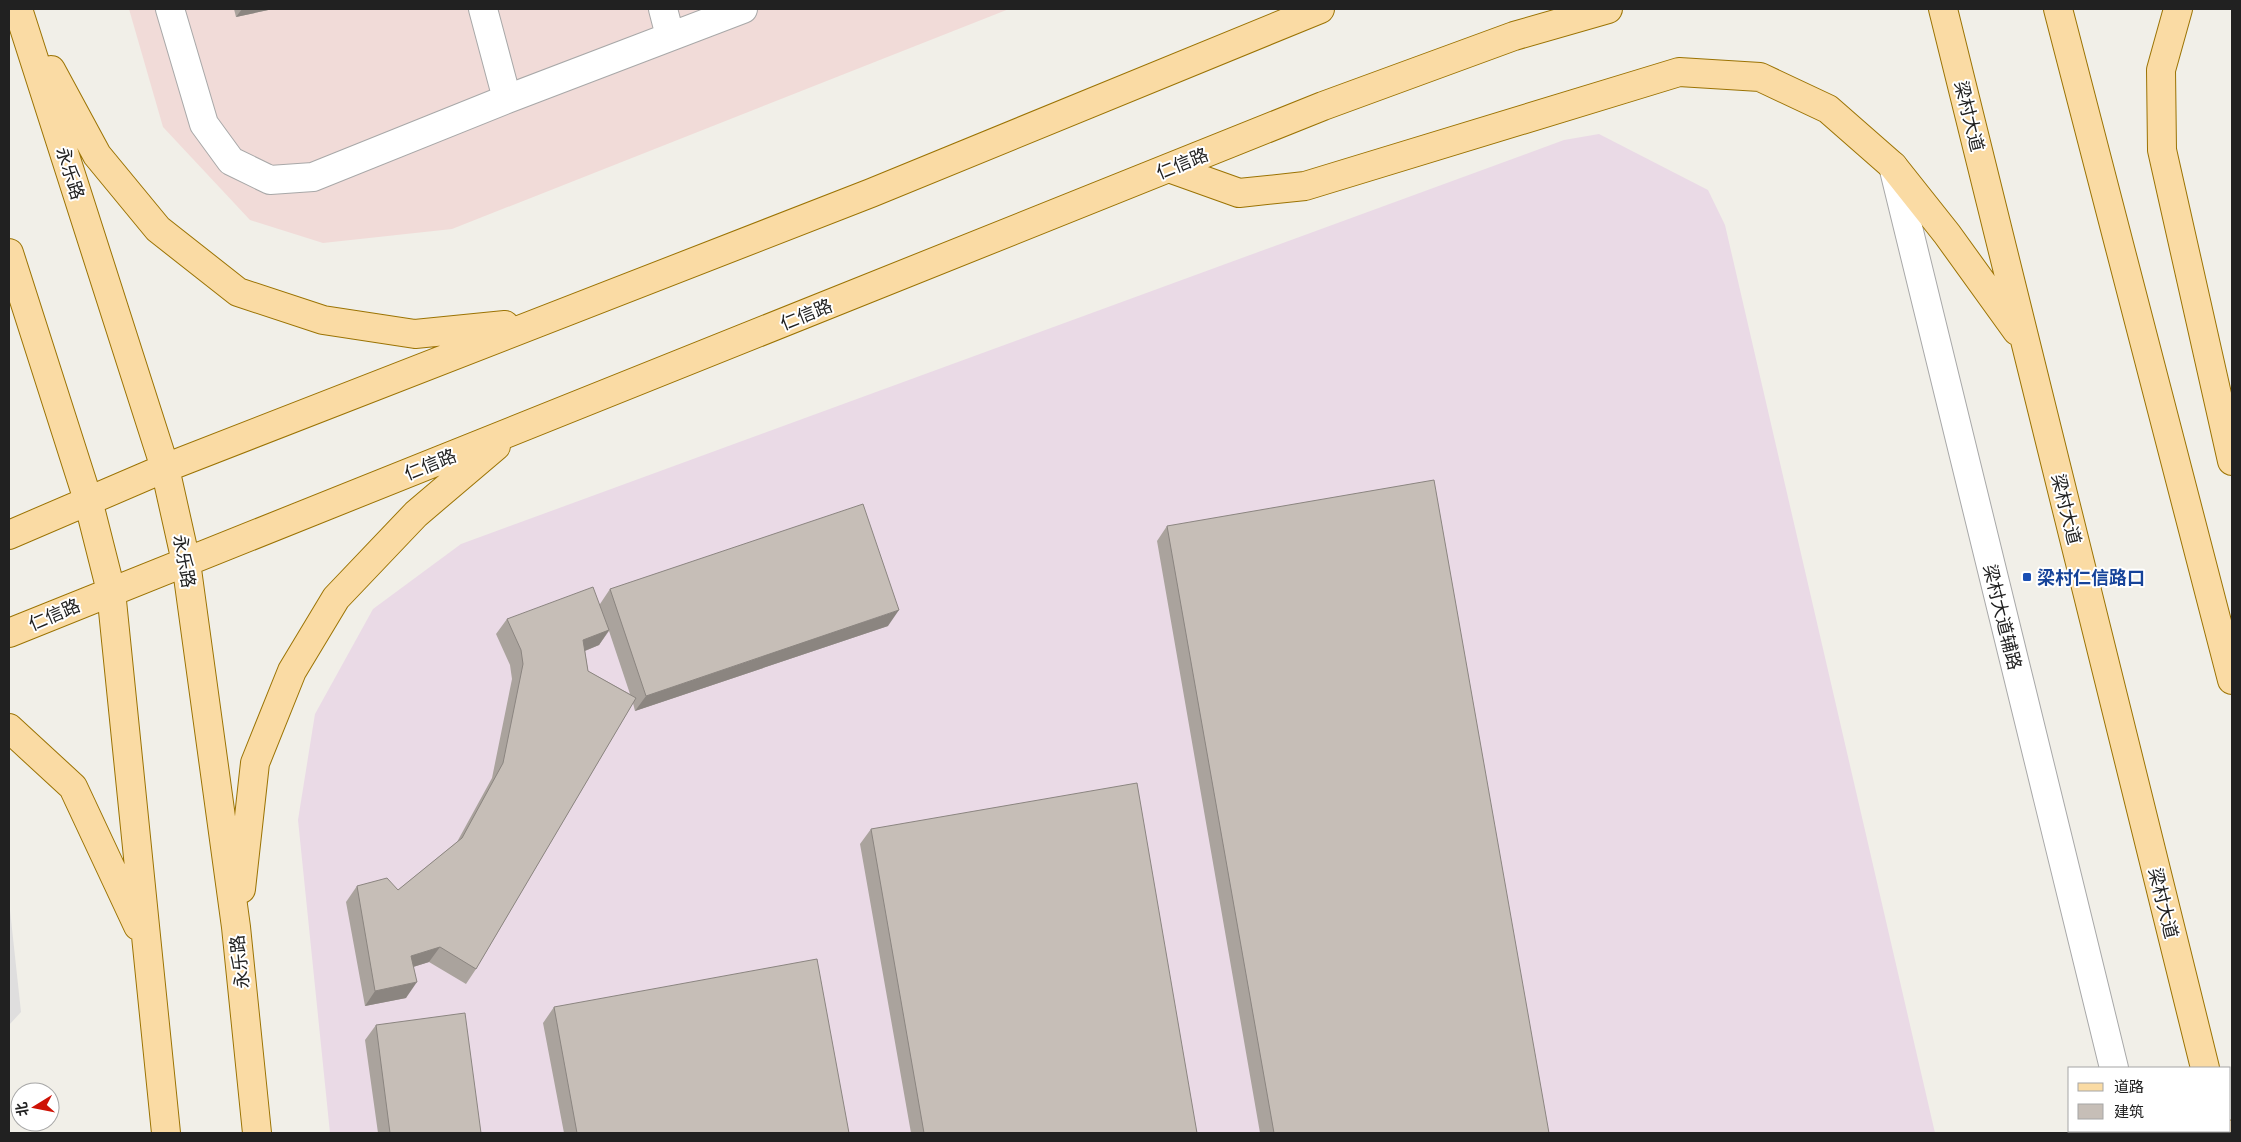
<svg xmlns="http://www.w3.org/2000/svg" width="2241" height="1142" viewBox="0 0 2241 1142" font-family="'Exo 2','Noto Sans SC',sans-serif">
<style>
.residential{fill:#dfdede}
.commercial{fill:#f1dbd8}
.industrial{fill:#eadae6}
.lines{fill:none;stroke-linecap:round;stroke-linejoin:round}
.minor-casing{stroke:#a8a8a8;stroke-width:30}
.major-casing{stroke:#9b7303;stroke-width:30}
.minor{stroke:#fff;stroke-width:28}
.major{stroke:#fadba4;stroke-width:28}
.wall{fill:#aaa39d;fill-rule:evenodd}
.shaded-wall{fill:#8b8580}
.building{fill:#c6beb7;stroke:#8b8580}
.transit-dot{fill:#1a4fb4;stroke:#fff;stroke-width:2}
.labels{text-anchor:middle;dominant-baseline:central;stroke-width:4;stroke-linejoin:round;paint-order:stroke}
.street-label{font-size:18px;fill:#212121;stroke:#fff}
.transit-label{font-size:18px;font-weight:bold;fill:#164399;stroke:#fff;text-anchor:start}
</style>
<rect width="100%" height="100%" fill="#f1efe8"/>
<!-- residential -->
<path class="residential" d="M 9,901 L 21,1012 L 9,1025 Z"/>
<!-- commercial -->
<path class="commercial" d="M 129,9 L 1009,9 L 452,229 L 323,243 L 250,220 L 163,127 Z"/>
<!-- industrial -->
<path class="industrial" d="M 1599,134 L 1708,190 L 1725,225 L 1935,1133 L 330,1133 L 298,820 L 315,714 L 373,609 L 461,544 L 1564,140 Z"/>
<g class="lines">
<defs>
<path id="minor" d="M 170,9 L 204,124 L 231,161 L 270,180 L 313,177 L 507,99 L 743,9
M 483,9 L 507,99
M 663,9 L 670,36
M 1893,166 L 2114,1068
M 2129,1131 L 2130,1133"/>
<path id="major" d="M 18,9 L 165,468 L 186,562 L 236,927 L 257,1133
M 1943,9 L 2205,1068
M 2058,9 L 2232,680
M 2178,9 L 2161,70 L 2162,150 L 2232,461
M 51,70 L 97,155 L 158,229 L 238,292 L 323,320 L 415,334 L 505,325
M 1169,168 L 1239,193 L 1305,186 L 1679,72 L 1760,77 L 1828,109 L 1893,166 L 1947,234 L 2017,331
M 9,253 L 88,500 L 111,591 L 166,1133
M 9,535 L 165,468 L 871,193 L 1320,9
M 9,633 L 1323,106 L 1514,36 L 1608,9
M 9,728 L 73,787 L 138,926
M 241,889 L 255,763 L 292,671 L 336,598 L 416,514 L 496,446
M 2221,1131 L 2221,1133"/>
</defs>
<!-- minor casing -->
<use href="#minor" class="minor-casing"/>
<!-- major casing -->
<use href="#major" class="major-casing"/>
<!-- minor -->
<use href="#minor" class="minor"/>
<!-- major -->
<use href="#major" class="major"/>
</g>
<!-- wall -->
<path class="wall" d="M 234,9 L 273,9 L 236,17 Z
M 1167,526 L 1549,1133 L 1260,1133 L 1157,541 Z
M 610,589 L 888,626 L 635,711 L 633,703 L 476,969 L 466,984 L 429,962 L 413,967 L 406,998 L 365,1006 L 346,902 L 357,886 L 398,890 L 457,842 L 492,778 L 512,679 L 510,665 L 496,634 L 507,619 L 600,604 ZM 609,631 L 630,694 L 588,671 L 585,651 L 599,645 Z
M 871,829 L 1197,1133 L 911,1133 L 860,844 Z
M 554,1007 L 849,1133 L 564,1133 L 543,1023 Z
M 376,1025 L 481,1133 L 378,1133 L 365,1040 Z"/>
<!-- shaded-wall -->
<path class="shaded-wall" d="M 242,9 L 273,9 L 236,17 Z
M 899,610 L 888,626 L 635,711 L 646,696 Z
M 609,630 L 599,645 L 572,656 L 583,640 Z
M 440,947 L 429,962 L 400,971 L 411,956 Z
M 417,982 L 406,998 L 365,1006 L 375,991 Z"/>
<!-- building -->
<path class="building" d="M 1434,480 L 1549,1133 L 1274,1133 L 1167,526 Z
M 863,504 L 899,610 L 646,696 L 610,589 Z
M 593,587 L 609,630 L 583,640 L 588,671 L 636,698 L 476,969 L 440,947 L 411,956 L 417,982 L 375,991 L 357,886 L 387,878 L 398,890 L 462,838 L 503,763 L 523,664 L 521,650 L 507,619 Z
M 1137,783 L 1197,1133 L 924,1133 L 871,829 Z
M 817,959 L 849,1133 L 577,1133 L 554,1007 Z
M 465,1013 L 481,1133 L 390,1133 L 376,1025 Z"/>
<!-- markers -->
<rect class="transit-dot" x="2022" y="572" width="10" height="10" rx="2.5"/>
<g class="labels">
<!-- street labels -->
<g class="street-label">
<text transform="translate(1970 116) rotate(76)">梁村大道</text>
<text transform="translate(1182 163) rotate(-22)">仁信路</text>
<text transform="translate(71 173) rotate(72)">永乐路</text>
<text transform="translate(806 314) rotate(-22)">仁信路</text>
<text transform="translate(430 464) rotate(-22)">仁信路</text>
<text transform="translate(2067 509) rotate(76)">梁村大道</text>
<text transform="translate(185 561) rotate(80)">永乐路</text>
<text transform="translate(54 614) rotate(-23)">仁信路</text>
<text transform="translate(2003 617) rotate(76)">梁村大道辅路</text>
<text transform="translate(2164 903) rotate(76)">梁村大道</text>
<text transform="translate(239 962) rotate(-96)">永乐路</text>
</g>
<!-- transit labels -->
<g class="transit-label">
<text x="2037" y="577">梁村仁信路口</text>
</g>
</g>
<!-- border -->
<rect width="2241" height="1142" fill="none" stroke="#212121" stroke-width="20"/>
<!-- legend -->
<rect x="2068" y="1067" width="162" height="65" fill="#ffffff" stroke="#a6a6a6"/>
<rect x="2078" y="1083" width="25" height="8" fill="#fadba4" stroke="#a6a6a6"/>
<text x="2114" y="1092" font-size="15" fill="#212121">道路</text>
<rect x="2078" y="1104" width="25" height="15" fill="#c6beb7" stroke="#a6a6a6"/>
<text x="2114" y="1117" font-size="15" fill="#212121">建筑</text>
<!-- north arrow -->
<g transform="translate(35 1107) rotate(260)"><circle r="24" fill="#ffffff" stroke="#a6a6a6"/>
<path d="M0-4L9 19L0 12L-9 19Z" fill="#ce1205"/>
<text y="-8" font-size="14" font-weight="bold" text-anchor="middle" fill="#212121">北</text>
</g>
</svg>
